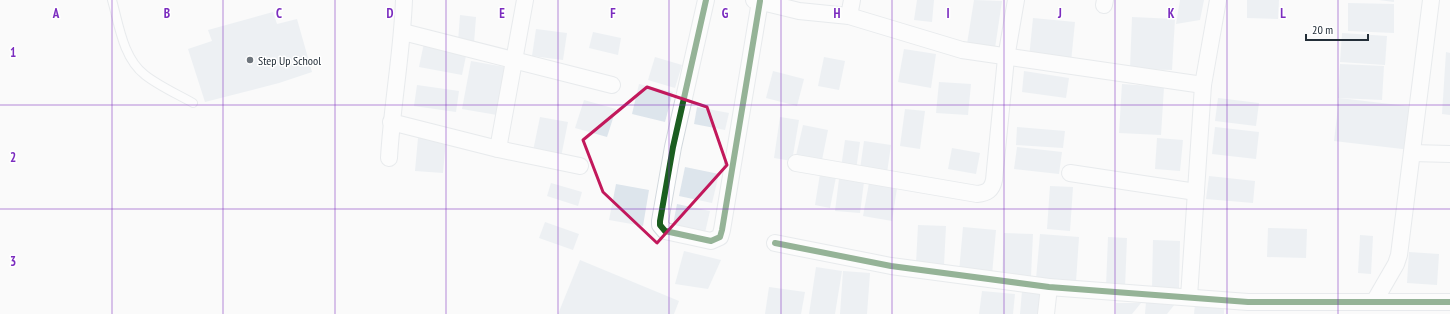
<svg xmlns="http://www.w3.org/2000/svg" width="1450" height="314" viewBox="0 0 1450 314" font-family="'PT Sans Narrow',sans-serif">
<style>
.building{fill:#dde5ec}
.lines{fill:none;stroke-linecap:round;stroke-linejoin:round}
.lane-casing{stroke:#d2d8dd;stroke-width:10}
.street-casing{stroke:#d2d8dd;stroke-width:18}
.lane{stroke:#fefefe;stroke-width:8}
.street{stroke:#fefefe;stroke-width:16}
.cycleway-casing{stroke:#fff;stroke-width:8}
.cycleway{stroke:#1b5e20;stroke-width:6}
.marked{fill:none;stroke:#c2185b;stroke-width:3;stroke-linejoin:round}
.grid{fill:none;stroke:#7b2cbf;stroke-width:1;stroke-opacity:0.55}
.poi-dot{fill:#6e757c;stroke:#fff;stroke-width:1.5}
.labels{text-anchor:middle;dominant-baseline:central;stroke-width:3;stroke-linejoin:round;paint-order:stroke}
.poi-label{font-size:12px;fill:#232e38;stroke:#fff;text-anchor:start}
.grid-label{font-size:13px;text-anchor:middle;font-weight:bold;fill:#7b2cbf;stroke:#fff;stroke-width:3;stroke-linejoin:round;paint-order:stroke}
</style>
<rect width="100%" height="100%" fill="#fafafa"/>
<!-- building -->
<g class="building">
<path d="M917,0h17l-2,22 -18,-2z"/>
<path d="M974,0l28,1 -7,47 -28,-4z"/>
<path d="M1180,0h24l-4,20 -24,4z"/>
<path d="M1247,0h32l-1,19 -31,-1z"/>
<path d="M1379,0h15v2z"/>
<path d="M1348,3l46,1v29l-46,-2z"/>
<path d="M273,12l4,12 20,-5 15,53 -33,11 -74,19 -17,-53 24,-8 -4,-11z"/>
<path d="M460,15l16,2 -2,26 -16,-1z"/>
<path d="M1132,17l43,2 -3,51 -42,-1z"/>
<path d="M1033,18l42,4 -4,40 -42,-4z"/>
<path d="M536,29l31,4 -4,27 -31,-4z"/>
<path d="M593,32l28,6 -3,17 -29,-7z"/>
<path d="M1342,33l45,3 -2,29 -45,-3z"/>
<path d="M424,43l43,8 -5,24 -43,-8z"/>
<path d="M904,49l32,5 -5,34 -33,-6z"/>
<path d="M1446,52l4,1v62l-8,-1z"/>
<path d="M655,57l27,8 -7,23 -27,-8z"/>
<path d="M824,57l21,4 -6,29 -21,-4z"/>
<path d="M471,61l34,6 -8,48 -35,-6z"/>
<path d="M1340,64l44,2 -2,34 -44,-2z"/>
<path d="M773,71l31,8 -7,27 -31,-8z"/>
<path d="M1024,71l45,7 -3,20 -44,-6z"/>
<path d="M939,82l32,2 -3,31 -32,-2z"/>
<path d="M639,84l34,8 -8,30 -33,-8z"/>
<path d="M1122,84l42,3 -3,48 -42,-2z"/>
<path d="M417,85l42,6 -3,21 -42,-6z"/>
<path d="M1218,98l41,5 -3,23 -41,-5z"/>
<path d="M1339,98l77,9 -5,43 -77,-9z"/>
<path d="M584,100l32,9 -9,28 -32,-9z"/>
<path d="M697,107l32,6 -4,17 -31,-6z"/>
<path d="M905,109l20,2 -5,38 -20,-3z"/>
<path d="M540,117l28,5 -7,35 -28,-6z"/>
<path d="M780,117l19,3 -7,41 -18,-3z"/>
<path d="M803,125l25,5 -7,35 -26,-5z"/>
<path d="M1017,127l48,4 -2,17 -47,-3z"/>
<path d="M1215,127l44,5 -3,27 -44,-5z"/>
<path d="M418,138l28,2 -3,33 -28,-2z"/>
<path d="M1157,138l26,2 -3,31 -25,-2z"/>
<path d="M845,140l15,2 -4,28 -15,-2z"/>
<path d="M864,141l27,4 -4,28 -27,-4z"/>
<path d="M1017,147l45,5 -3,22 -45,-5z"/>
<path d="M952,148l28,5 -4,21 -28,-5z"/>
<path d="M685,167l34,7 -7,29 -33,-7z"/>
<path d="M820,174l16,3 -6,31 -15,-3z"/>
<path d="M1209,176l46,5 -2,22 -47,-4z"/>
<path d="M839,179l25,3 -4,31 -25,-2z"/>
<path d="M551,183l31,9 -4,14 -31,-10z"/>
<path d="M869,183l28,5 -5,33 -29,-5z"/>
<path d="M616,184l33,6 -6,36 -34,-6z"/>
<path d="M1050,186l23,1 -3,44 -23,-2z"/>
<path d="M677,204l33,7 -6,26 -32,-7z"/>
<path d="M545,222l34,12 -6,16 -34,-12z"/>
<path d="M918,225l28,1 -2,39 -28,-1z"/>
<path d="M963,227l33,3 -4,45 -33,-3z"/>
<path d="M1268,228l39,1 -1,29 -39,-1z"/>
<path d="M1004,233l29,1 -2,42 -29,-1z"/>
<path d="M1040,234l39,3 -3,45 -40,-3z"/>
<path d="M1360,235l13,1 -2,38 -13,-1z"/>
<path d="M1108,237l19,1 -2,50 -19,-1z"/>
<path d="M1153,240l27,1 -1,47h-27z"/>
<path d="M684,251l37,9 -13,29 -33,-5z"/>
<path d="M1409,252l30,2 -2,31 -30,-2z"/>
<path d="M580,260l99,41 -5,13h-116z"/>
<path d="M816,267l26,4 -7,43h-26z"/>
<path d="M843,271l27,2 -3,41h-27z"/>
<path d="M769,287l36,5 -4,22h-36z"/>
<path d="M982,291l33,3 -2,20h-34z"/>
<path d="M1022,291l24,2 -2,21h-24z"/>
<path d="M1146,302l29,2 -8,10h-22z"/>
<path d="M1116,303h25l-9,11h-16z"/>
<path d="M1195,304l29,4v6h-30z"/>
</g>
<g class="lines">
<defs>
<path id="lane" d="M112,0c7,25 11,58 33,75 14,11 32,19 48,28"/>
<g id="street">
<path d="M706,0l-33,147 -13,74v4l5,6 46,10 9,-4 2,-7 38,-229"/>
<path d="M754,0l45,11 50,5 113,34 241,35"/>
<path d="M1104,5l1,-5"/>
<path d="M849,16l3,-16"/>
<path d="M403,32l209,53"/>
<path d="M391,122l107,27 82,17"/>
<path d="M498,149l27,-149"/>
<path d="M1412,153l38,1"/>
<path d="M389,158c3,-53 13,-105 15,-158"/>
<path d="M796,163l181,31c10,-1 15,-4 17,-14l12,-122 10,-58"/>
<path d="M1070,173l126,19"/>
<path d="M775,243l116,23 158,21 199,15h202"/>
<path d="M1189,297l14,-212 15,-85"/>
<path d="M1374,302l22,-38 3,-9 32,-255"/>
<path d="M1046,314l3,-27"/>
</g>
</defs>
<!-- lane casing -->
<use href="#lane" class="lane-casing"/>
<!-- street casing -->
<use href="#street" class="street-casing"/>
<!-- lane -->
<use href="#lane" class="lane"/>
<!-- street -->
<use href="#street" class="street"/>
<defs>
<g id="cycleway">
<path d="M706,0l-33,147 -13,74v4l5,6 46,10 9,-4 2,-7 38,-229"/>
<path d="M775,243l116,23 158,21 199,15h202"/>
</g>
</defs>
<!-- cycleway casing -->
<use href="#cycleway" class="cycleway-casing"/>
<!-- cycleway -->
<use href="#cycleway" class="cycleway"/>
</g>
<!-- marked area -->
<path d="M0 0H1450V314H0ZM647,87l60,20 20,58 -70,78 -54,-51 -20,-52z" fill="#fafafa" fill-opacity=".55" fill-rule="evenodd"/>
<path class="marked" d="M647,87l60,20 20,58 -70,78 -54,-51 -20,-52z"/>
<!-- grid -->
<path class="grid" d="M112,0v314M223,0v314M335,0v314M446,0v314M558,0v314M669,0v314M781,0v314M892,0v314M1004,0v314M1115,0v314M1227,0v314M1338,0v314M0,105h1450M0,209h1450"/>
<!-- markers -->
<circle class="poi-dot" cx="250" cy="60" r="4"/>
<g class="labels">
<!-- poi labels -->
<g class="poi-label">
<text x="258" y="60">Step Up School</text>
</g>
</g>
<g class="grid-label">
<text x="56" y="18">A</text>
<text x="167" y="18">B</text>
<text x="279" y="18">C</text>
<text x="390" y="18">D</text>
<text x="502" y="18">E</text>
<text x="613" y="18">F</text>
<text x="725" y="18">G</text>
<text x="837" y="18">H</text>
<text x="948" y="18">I</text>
<text x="1060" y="18">J</text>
<text x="1171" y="18">K</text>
<text x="1283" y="18">L</text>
<text x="13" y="57">1</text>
<text x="13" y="162">2</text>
<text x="13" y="266">3</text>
</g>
<!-- scale -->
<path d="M1306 34v6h62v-6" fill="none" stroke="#232e38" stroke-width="2"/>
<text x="1312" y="34" font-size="12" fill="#232e38" stroke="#ffffff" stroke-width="3" paint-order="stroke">20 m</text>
</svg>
